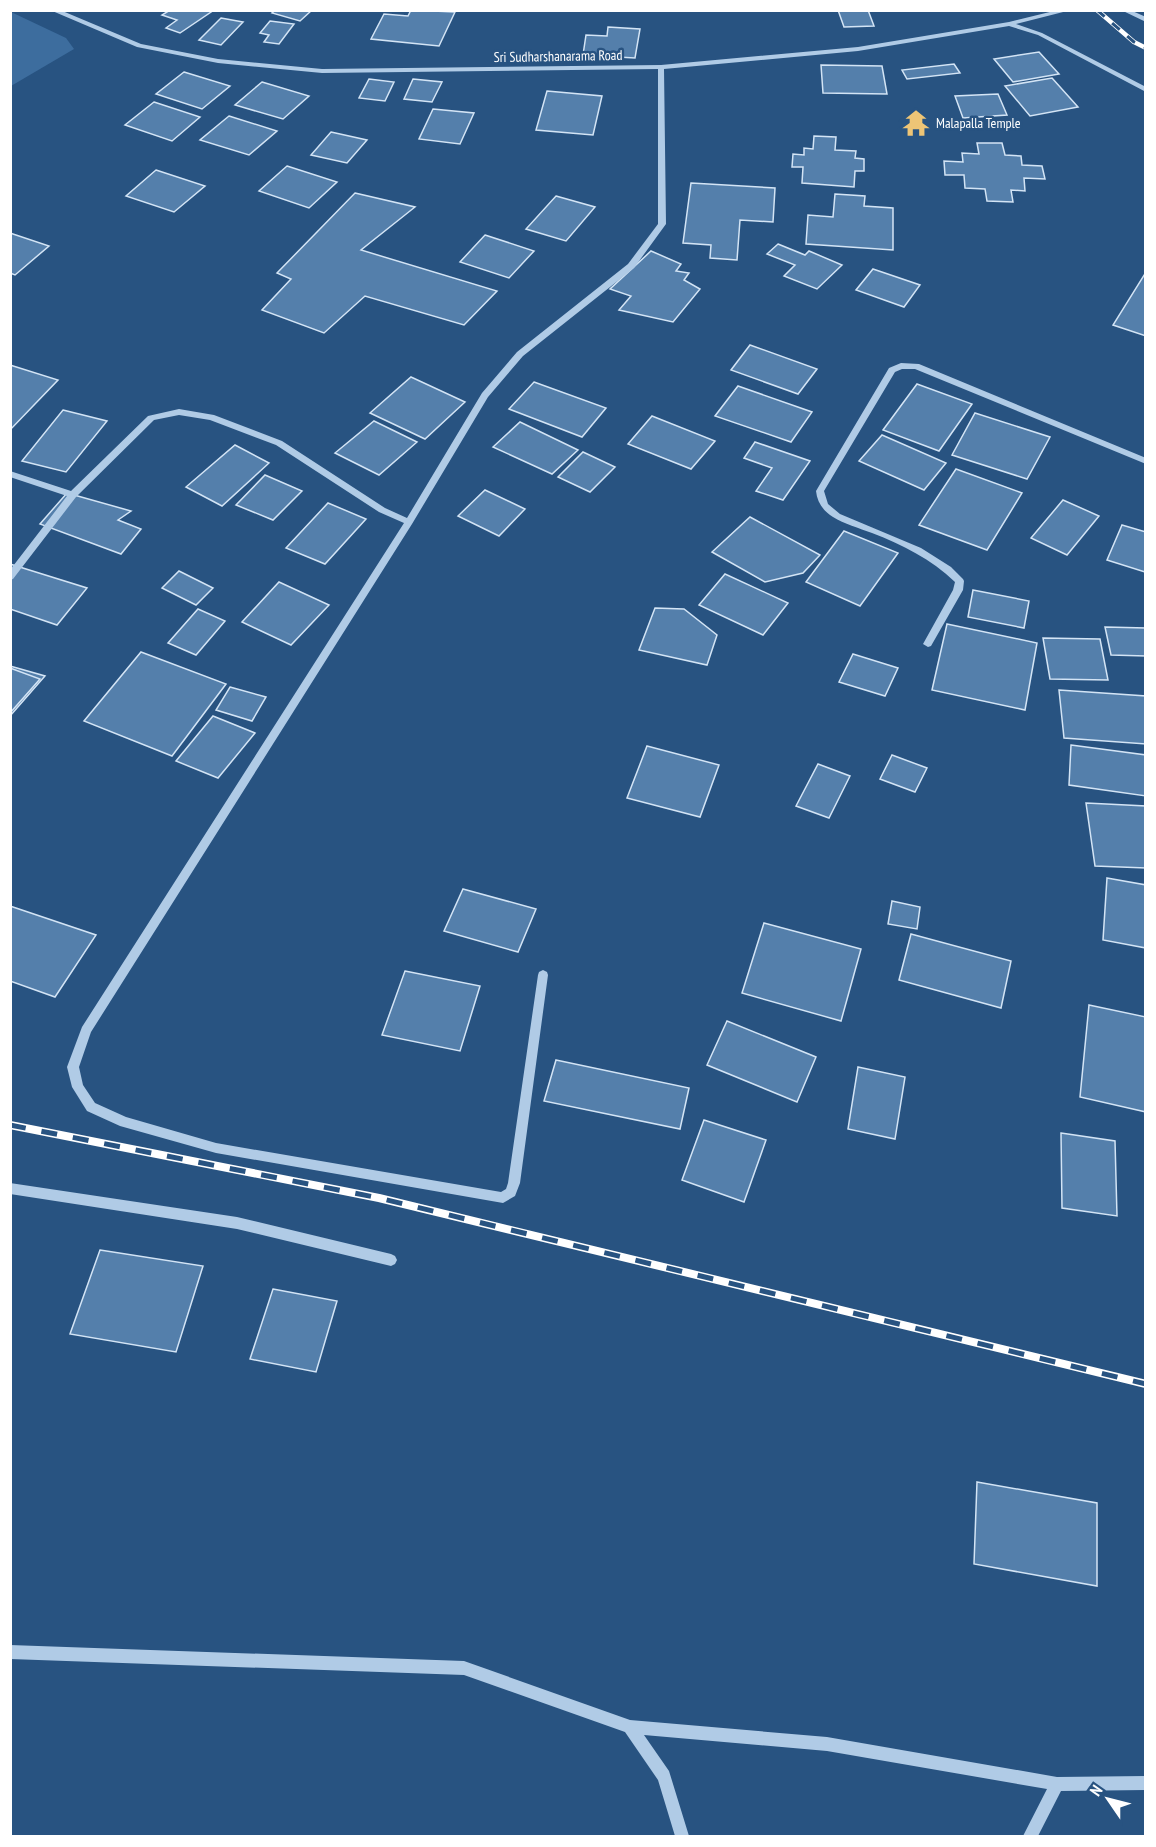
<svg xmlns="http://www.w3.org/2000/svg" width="1156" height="1847" viewBox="0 0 1156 1847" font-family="'PT Sans Narrow',sans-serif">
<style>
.green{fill:#3d6d9e}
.building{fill:#547fab;stroke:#d3e4f5;stroke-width:1.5}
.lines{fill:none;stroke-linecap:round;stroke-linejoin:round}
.minor{fill:#b0cbe6;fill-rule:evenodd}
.rail-far1-casing{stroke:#fff;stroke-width:4.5}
.rail-casing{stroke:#fff;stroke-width:8}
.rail-far1{stroke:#285381;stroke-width:3;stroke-dasharray:10;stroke-linecap:butt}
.rail{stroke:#285381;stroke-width:5;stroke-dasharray:16;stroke-linecap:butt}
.labels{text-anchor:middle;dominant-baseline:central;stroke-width:5;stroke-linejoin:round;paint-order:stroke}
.far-street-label{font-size:14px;fill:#fff;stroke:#285381}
.far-poi-label{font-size:14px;fill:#fff;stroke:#285381;text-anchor:start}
</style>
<rect width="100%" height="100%" fill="#285381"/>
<!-- green -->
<path class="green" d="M11,12l55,26 8,11 -63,37z"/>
<!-- building -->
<g class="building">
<path d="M170,10h44l-34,23 -14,-5 11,-8 -15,-5z"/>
<path d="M275,10h37l-12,11 -28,-8z"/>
<path d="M411,10l44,2 -16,34 -68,-7 13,-25 24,2z"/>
<path d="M838,10h30l6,16 -30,1z"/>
<path d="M221,18l22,4 -22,23 -22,-5z"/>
<path d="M270,21l24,3 -15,20 -15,-2 5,-7 -9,-2z"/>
<path d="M608,27l32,2 -5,29 -52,-3 3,-20 21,1z"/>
<path d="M1039,52l20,22 -46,8 -19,-23z"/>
<path d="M954,64l6,9 -53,6 -5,-9z"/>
<path d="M821,65l61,1 5,28 -64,-1z"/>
<path d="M184,72l46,14 -28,23 -46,-15z"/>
<path d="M1052,78l26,29 -48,9 -25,-30z"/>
<path d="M369,79l25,3 -9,19 -26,-3z"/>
<path d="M413,79l29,3 -10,20 -28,-3z"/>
<path d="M262,82l47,14 -26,23 -48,-14z"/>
<path d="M547,91l55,5 -9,39 -57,-5z"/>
<path d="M998,94l9,21 -44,3 -8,-22z"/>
<path d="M154,102l46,15 -28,24 -47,-16z"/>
<path d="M433,109l41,4 -14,31 -41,-5z"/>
<path d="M229,116l48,15 -28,24 -49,-15z"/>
<path d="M331,132l36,8 -20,23 -36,-8z"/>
<path d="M814,136l22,1 -1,13 21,1 -1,7 9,1v12h-9l-1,16 -52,-4 1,-16h-11l1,-13 11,1v-7l9,1z"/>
<path d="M977,143h25l3,12 16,1 1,9 20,1 3,13 -21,-1 1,13 -14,-1 2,12 -26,-1 -2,-12 -20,-1 -1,-13h-19l-1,-14 19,1 -1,-9 17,1z"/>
<path d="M287,166l50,16 -28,26 -50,-17z"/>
<path d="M156,170l49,16 -31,26 -48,-16z"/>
<path d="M691,183l84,5 -2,34 -33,-2 -3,40 -27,-2 1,-13 -28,-2z"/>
<path d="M355,193l60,14 -54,43 136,41 -33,34 -99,-29 -41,37 -62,-23 29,-31 -14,-6z"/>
<path d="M835,194l30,2 -1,10 29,2v42l-87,-6 2,-29 25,2z"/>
<path d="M556,196l39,11 -29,34 -40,-12z"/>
<path d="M10,233l39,13 -34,29 -5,-2z"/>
<path d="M485,235l49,16 -25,27 -49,-16z"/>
<path d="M778,244l27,11 4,-4 33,14 -25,24 -33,-13 11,-11 -28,-11z"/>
<path d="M651,251l30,13 -5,7 13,2 -5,7 16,9 -27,33 -54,-12 12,-14 -21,-7z"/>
<path d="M873,269l47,16 -16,22 -48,-17z"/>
<path d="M1146,272v64l-33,-11z"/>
<path d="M750,345l67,24 -19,25 -67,-24z"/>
<path d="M10,365l48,15 -48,50z"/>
<path d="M411,377l54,25 -40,37 -55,-26z"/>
<path d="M534,382l72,26 -24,29 -73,-28z"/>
<path d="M917,384l55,20 -33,47 -56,-21z"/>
<path d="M738,386l74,26 -21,30 -76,-26z"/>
<path d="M63,410l44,11 -41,51 -44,-11z"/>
<path d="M975,413l75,24 -23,42 -75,-24z"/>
<path d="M652,416l63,25 -24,28 -63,-25z"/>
<path d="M374,421l43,21 -38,33 -44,-22z"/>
<path d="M520,422l58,28 -26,24 -59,-27z"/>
<path d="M882,435l64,28 -22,27 -65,-29z"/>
<path d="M755,442l55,19 -27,39 -27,-9 16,-23 -28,-10z"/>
<path d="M235,445l34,18 -47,43 -36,-19z"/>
<path d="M583,452l32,15 -25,25 -32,-15z"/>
<path d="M956,469l66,24 -35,57 -68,-25z"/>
<path d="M265,475l37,16 -29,29 -37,-15z"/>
<path d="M485,490l40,19 -26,27 -41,-20z"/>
<path d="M67,493l64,18 -13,9 23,9 -20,25 -81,-30z"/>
<path d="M1063,500l36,16 -32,39 -36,-17z"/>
<path d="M328,503l38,16 -41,45 -39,-16z"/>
<path d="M750,517l70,38 -17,18 -38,9 -53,-30z"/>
<path d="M1122,525l24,7 -1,40 -38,-12z"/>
<path d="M844,531l54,22 -38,53 -54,-24z"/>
<path d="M10,564l77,24 -30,37 -47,-16z"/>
<path d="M179,571l34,17 -17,17 -34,-17z"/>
<path d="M725,574l63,29 -25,32 -64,-30z"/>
<path d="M279,582l50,23 -38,40 -49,-23z"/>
<path d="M973,590l56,11 -5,27 -56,-11z"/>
<path d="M655,608l29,1 33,26 -10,30 -68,-15z"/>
<path d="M198,609l27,12 -29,34 -28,-12z"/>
<path d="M947,624l90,19 -12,67 -93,-20z"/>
<path d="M1105,627l41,1v28l-35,-1z"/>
<path d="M1043,638l57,1 8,41 -58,-1z"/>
<path d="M141,652l85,32 -54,72 -88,-35z"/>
<path d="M853,654l45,14 -13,28 -46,-14z"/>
<path d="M10,666l35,10 -35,40z"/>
<path d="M10,668l30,11 -30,34z"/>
<path d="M230,687l36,10 -14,24 -36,-11z"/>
<path d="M1059,690l87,6v48l-82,-6z"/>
<path d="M213,716l42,17 -37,45 -42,-17z"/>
<path d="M1071,745l75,10v41l-77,-11z"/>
<path d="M647,746l72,19 -19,52 -73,-19z"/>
<path d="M892,755l35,13 -12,24 -35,-13z"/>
<path d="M818,764l32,12 -21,42 -33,-12z"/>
<path d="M1086,803l60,3v62l-51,-2z"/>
<path d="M1107,878l39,7v63l-43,-8z"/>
<path d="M463,889l73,20 -18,43 -74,-21z"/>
<path d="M892,901l28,6 -3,22 -29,-5z"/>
<path d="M10,906l86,29 -41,62 -45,-16z"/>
<path d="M764,923l97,26 -20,72 -99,-28z"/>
<path d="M911,934l100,27 -10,47 -102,-28z"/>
<path d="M405,971l75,15 -20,65 -78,-16z"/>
<path d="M1089,1005l57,12v95l-66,-15z"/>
<path d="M727,1021l89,36 -19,45 -90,-37z"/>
<path d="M556,1060l133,28 -9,41 -136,-28z"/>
<path d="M858,1067l47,10 -10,62 -47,-10z"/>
<path d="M704,1120l62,20 -22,62 -62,-22z"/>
<path d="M1061,1133l54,8 2,75 -55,-8z"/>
<path d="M100,1250l103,16 -27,86 -106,-18z"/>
<path d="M273,1289l64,12 -21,71 -66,-13z"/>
<path d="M977,1482l120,21v83l-123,-22z"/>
</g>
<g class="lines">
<!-- minor -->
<g class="minor">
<path d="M50,10h10l81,34 77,15 104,10 339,-4 197,-18 151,-25 49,-12h13l-55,14 26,9 104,54v5l-108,-57 -29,-9 -151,25 -194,18 2,155 -32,44 -111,88 -35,41 -76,127 -321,508 -12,35 4,18 12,18 31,14 90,26 285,49 5,-3 2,-6 30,-208 1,-3 4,-2 4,2 1,3 -28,208 -5,13 -12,7 -287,-50 -96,-27 -33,-15 -15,-24 -5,-20 15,-40 322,-504 -25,-11 -103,-67 -66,-25 -31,-5 -25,5 -78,77 -63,82 -3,1v-10l57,-74 -57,-19v-6l61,20 77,-75 31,-7 35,6 68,26 103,67 22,10 75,-125 35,-41 111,-88 30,-40v-155l-336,4 -104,-10 -81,-16z"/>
<path d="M1121,10h9l16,7v5z"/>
<path d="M901,363l18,1 227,94v6l-231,-95h-13l-7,3 -71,119 4,13 12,10 81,34 30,19 12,12 1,2 -1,9 -32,56 -3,1 -5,-3 30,-54 2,-8c-24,-23 -52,-37 -83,-49 -13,-5 -28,-9 -39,-16 -10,-6 -16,-15 -17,-26l73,-123z"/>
<path d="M10,1183l227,34 154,37 4,2 2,4 -2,4 -4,2 -154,-37 -227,-35z"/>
<path d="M10,1645l454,16 166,59 197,17 230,40 89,-1v14l-85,1 -23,45h-15l24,-47 -220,-38 -183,-16 25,36 20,65h-14l-17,-56 -33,-48 -161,-57 -454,-16z"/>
</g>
<defs>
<path id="rail-far1" d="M1097,10l37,32 12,6"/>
<path id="rail" d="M10,1125l369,73 767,186"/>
</defs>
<!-- rail-far1 casing -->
<use href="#rail-far1" class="rail-far1-casing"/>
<!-- rail casing -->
<use href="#rail" class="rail-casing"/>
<!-- rail-far1 -->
<use href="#rail-far1" class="rail-far1"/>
<!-- rail -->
<use href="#rail" class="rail"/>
</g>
<!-- icons -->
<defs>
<symbol id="temple-bare" viewBox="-9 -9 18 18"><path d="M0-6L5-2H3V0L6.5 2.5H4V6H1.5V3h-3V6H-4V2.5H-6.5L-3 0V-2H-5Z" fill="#eec576" stroke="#285381" stroke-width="2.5" paint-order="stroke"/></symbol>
</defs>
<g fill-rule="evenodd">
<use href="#temple-bare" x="897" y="104" width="38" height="38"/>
</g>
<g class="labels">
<!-- far-street labels -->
<g class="far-street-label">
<text transform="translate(558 56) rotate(-1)">Sri Sudharshanarama Road</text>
</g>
<!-- far-poi labels -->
<g class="far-poi-label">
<text x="936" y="123">Malapalla Temple</text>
</g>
</g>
<!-- border -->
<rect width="1156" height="1847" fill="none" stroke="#ffffff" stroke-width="24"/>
<!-- north arrow -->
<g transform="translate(1108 1799) rotate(305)" stroke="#285381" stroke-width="4.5" paint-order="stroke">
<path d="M0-4.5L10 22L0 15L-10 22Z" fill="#ffffff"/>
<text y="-9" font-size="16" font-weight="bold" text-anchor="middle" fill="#ffffff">N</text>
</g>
</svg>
